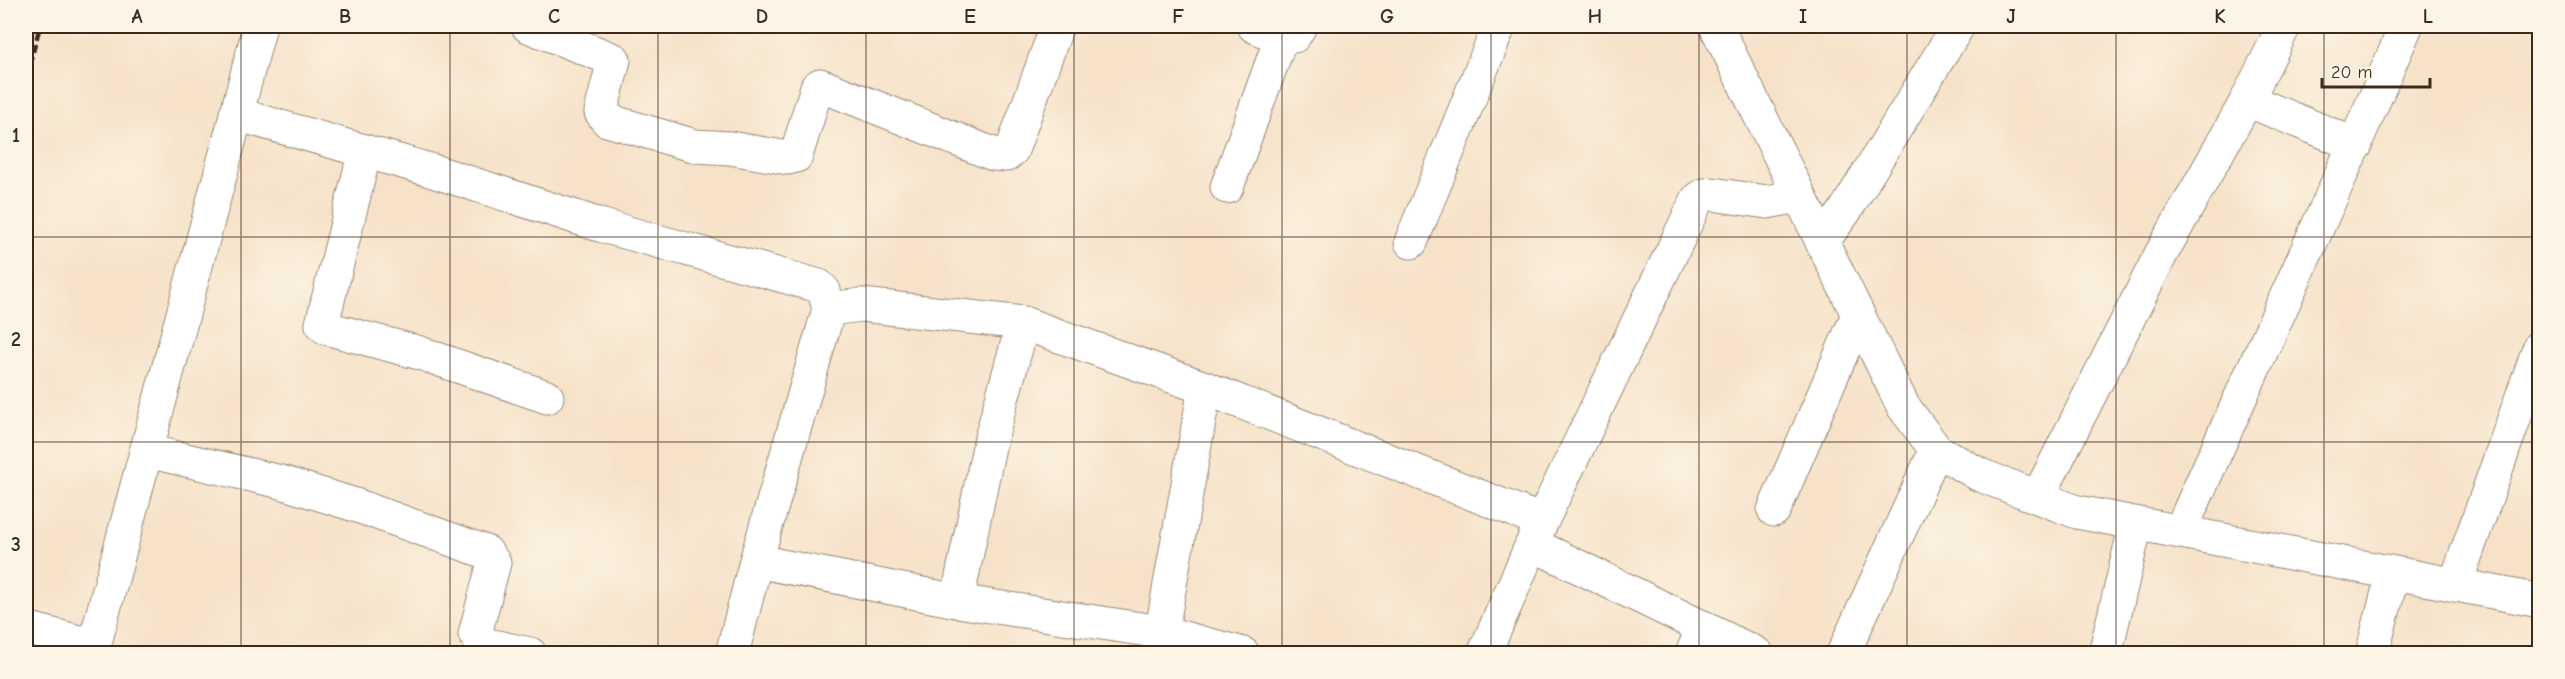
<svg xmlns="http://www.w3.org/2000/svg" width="2565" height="679" viewBox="0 0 2565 679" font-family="'Comic Neue',sans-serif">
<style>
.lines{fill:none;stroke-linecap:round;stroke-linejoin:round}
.minor-casing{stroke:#988674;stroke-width:35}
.minor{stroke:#fff;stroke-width:33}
.rail{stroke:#3b2a1e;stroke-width:4.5;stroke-dasharray:9 4.5;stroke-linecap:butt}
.grid{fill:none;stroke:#3b2a1e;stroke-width:1.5;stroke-opacity:0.55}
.neatline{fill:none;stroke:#3b2a1e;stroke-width:2}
.grid-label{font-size:20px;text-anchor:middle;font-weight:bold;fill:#3b2a1e}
</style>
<rect width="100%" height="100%" fill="#fcf5e5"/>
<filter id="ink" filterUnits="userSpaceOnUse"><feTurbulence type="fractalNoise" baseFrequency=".0167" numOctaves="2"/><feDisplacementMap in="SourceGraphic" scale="12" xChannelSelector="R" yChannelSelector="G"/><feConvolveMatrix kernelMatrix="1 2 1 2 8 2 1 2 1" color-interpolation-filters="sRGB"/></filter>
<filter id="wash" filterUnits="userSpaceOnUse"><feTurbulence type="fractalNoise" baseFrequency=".008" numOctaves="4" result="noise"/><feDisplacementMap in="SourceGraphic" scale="24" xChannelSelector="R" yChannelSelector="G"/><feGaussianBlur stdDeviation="1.35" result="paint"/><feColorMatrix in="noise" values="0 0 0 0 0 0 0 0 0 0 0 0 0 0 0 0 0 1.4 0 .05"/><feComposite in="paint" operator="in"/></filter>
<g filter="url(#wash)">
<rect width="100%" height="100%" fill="#f6e2c9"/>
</g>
<g filter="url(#ink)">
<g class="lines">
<defs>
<g id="minor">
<path d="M528,26l86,34 -13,52 6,8 88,26 35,2 58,10 8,-2 21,-69 3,-2 173,69 13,1 6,-5 45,-124"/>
<path d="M1254,26l27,12 13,-2 5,-8"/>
<path d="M1716,26l187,380 33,44 44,25 97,37 463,89"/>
<path d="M2247,100l109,45"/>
<path d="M236,114l194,56 173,56 216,60 5,5 5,18 -73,252 -24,93"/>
<path d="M365,151l-43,173 4,4 94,25 127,44"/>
<path d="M1227,187l54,-149"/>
<path d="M1411,242l88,-216"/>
<path d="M1822,242l23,-31 113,-185"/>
<path d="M829,309l33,-4 161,18"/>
<path d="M147,451l134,31 74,23 131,47 8,11 -19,71 8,10 47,10"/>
<path d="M2038,497l123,-243 86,-154 37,-74"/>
<path d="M1774,510l84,-195"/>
<path d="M2180,532c75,-169 154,-336 226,-506"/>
<path d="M1532,544l225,110"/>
<path d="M756,561l201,40 204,31 82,22"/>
<path d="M2455,585l85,-239"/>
<path d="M957,601l33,-159 33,-119 182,65 337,133"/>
<path d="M26,628l68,18"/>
<path d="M1158,652l47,-264"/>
<path d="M92,654l168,-628"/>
<path d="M1484,654l58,-133 155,-321 7,-5 8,-1 55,8 32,-6"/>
<path d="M1692,654l11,-27"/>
<path d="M1843,654l93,-204"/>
<path d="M2105,654l31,-130"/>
<path d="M2372,654l21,-81"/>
</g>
</defs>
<!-- minor casing -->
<use href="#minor" class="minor-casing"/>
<!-- minor -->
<use href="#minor" class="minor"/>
<!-- rail -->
<path class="rail" d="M26,78l14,-52"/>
</g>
</g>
<!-- grid -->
<path class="grid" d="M241,26v628M450,26v628M658,26v628M866,26v628M1074,26v628M1282,26v628M1491,26v628M1699,26v628M1907,26v628M2116,26v628M2324,26v628M26,237h2514M26,442h2514"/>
<!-- margin -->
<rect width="2565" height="679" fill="none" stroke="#fcf5e5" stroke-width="66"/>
<!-- scale -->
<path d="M2322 78v9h108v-9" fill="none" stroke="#3b2a1e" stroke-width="3"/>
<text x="2331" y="78" font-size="18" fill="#3b2a1e" stroke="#fcf5e5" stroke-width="4.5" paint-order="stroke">20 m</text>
<rect x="33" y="33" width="2499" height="613" class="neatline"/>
<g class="grid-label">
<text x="137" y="23">A</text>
<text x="345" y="23">B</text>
<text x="554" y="23">C</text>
<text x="762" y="23">D</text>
<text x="970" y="23">E</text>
<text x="1178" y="23">F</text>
<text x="1387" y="23">G</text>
<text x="1595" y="23">H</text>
<text x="1803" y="23">I</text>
<text x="2011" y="23">J</text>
<text x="2220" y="23">K</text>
<text x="2428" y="23">L</text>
<text x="16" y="142">1</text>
<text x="16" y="346">2</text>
<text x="16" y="551">3</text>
</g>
</svg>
